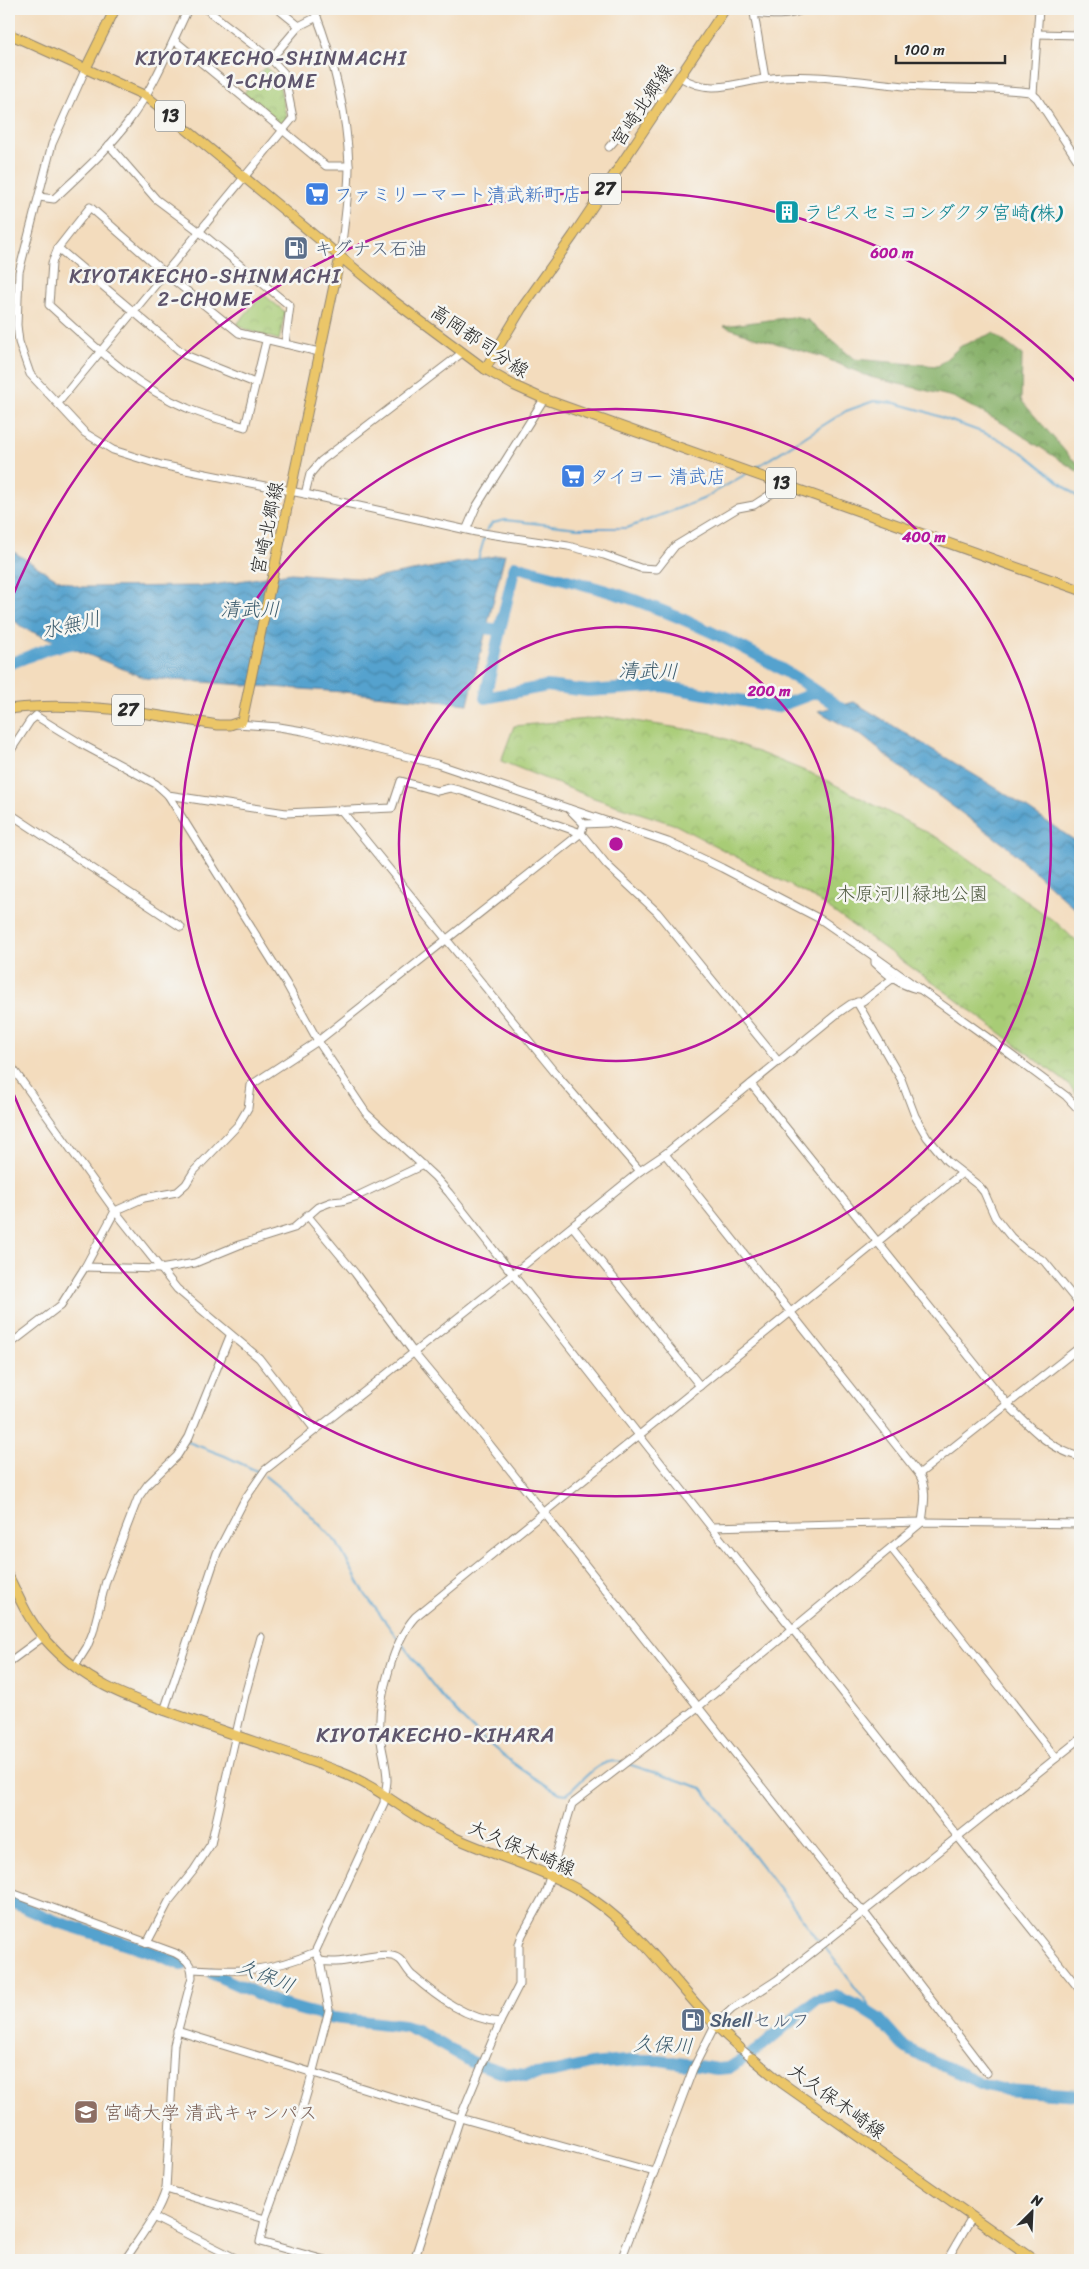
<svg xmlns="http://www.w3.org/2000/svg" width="1089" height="2269" viewBox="0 0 1089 2269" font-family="Sriracha,'Klee One',sans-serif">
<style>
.forest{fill:url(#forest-crowns);stroke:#586e49}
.park{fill:url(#park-crowns);stroke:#6a7c50}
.water{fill:url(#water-waves);stroke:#40667c}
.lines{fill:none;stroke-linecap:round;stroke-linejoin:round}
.stream{stroke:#54a2ce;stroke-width:2}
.river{stroke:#54a2ce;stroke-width:12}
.minor-casing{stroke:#8f8474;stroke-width:9}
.major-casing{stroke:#8f8474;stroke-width:11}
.minor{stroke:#fff;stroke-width:7}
.major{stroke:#ebc669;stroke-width:9}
.ring{fill:none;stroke:#b5179e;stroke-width:2.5}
.labels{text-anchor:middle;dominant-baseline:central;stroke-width:5;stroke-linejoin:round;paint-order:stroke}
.shield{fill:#f6f6f2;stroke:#686867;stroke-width:1}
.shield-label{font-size:18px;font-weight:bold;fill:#2b2b2b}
.street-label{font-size:19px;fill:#2b2b2b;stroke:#f6f6f2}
.shop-label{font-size:19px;fill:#366cbe;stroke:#f6f6f2;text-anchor:start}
.culture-label{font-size:19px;fill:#0d838f;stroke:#f6f6f2;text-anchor:start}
.service-label{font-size:19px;fill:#4e5e75;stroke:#f6f6f2;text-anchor:start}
.park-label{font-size:19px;fill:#505b42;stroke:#f6f6f2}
.education-label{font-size:19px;fill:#785e54;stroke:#f6f6f2;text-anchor:start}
.neighbourhood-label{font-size:20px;letter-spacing:1px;fill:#5e556c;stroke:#f6f6f2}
.water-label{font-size:20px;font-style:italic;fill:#3b5b6c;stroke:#f6f6f2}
.quarter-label{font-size:21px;letter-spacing:1px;fill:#5e556c;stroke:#f6f6f2}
.centre{fill:#b5179e;stroke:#f6f6f2;stroke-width:2.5}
.ring-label{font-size:15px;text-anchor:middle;font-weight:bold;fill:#b5179e;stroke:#f6f6f2;stroke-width:5;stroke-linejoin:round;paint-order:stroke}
</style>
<defs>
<pattern id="forest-crowns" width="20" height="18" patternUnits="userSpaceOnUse" patternTransform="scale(1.25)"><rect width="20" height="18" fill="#86b067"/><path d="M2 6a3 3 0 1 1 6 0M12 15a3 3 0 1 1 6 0" fill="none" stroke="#6e8f55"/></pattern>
<pattern id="park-crowns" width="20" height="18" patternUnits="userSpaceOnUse" patternTransform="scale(1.25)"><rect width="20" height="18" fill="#a8cc76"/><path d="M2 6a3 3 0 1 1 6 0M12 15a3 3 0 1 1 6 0" fill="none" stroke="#91af66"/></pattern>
<pattern id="water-waves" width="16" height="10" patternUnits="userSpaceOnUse" patternTransform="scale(1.25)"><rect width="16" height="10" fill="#54a2ce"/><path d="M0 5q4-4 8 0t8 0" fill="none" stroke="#4684a7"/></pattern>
</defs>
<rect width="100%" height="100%" fill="#f6f6f2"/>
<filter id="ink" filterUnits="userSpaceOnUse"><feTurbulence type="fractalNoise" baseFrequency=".02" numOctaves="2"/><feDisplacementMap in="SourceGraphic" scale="10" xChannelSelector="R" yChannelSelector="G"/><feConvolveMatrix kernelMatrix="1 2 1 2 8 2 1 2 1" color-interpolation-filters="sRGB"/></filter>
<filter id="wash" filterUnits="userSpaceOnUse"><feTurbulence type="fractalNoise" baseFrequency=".0096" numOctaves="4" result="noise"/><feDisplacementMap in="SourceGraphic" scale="20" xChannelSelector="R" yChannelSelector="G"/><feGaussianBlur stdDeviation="1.12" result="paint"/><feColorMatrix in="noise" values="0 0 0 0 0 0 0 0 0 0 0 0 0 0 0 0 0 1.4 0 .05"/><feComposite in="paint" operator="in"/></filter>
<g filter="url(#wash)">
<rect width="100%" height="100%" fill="#f3dcbd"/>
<!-- forest -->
<path class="forest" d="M792,317l16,3 46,39 84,7 23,-20 32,-13 29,22 -1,45 49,57 10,8v8l-76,-49 -51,-27 -83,-20 -50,-21 -69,-20 -27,-10z"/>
<!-- park -->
<g class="park">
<path d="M265,67l13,11 9,42 -5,8 -39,-34z"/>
<path d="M263,294l22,18 -6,28 -32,-10 -10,-6z"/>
<path d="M608,717l103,16 109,44 122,63 116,84 22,21v153l-13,-15 -121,-91 -132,-94 -138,-73 -85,-28 -90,-36 13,-35z"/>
</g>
<!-- water -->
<g class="water">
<path d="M9,549l48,30 24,8 126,-1 84,-13 78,6 136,-25 -37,150 -125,-12 -198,-14 -122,-50 -14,-12z"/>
<path d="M854,702l147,89 79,53v69l-75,-68 -91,-67 -52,-42 -44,-25z"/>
</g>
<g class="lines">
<!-- stream -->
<g class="stream">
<path d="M752,470l94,-59 28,-10 21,2 29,8 71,26 30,17 55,45"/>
<path d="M486,531l7,-8 12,-3 73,8h49l76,-29 43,-25"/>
<path d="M478,560l7,-24"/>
<path d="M183,1440l42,16 36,17"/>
<path d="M265,1476l37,30 35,37 28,51 33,45"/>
<path d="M401,1643c15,18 28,39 44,57 33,38 71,69 115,93l7,1c16,-13 31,-37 55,-32"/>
<path d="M628,1764l74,24 119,155"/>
<path d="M824,1946l55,73"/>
</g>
<!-- river -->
<g class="river">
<path d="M469,626l31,4 15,-64c42,12 85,21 125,36 74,28 147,65 210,113"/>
<path d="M500,630l-15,68 62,-12 41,5 74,-5 115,21 40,-15"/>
<path d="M9,664l41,-16 29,-6"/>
<path d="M9,1901l49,21 94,30 30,13"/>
<path d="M213,1974l67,30 25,7 28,7 71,8 12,4 56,32 34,11 20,2 29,-3 35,-8 48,-4h22l57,9 12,-1 28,-18 59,-50 19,-4 23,10 21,13 26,29 80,37 21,5 74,5"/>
</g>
</g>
</g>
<g filter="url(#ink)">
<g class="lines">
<defs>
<g id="minor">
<path d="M278,9l21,17"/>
<path d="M314,9c19,49 33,103 35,156 0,30 -5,62 -9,92"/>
<path d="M750,9l4,4 11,65"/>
<path d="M754,13c17,2 34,4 50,-4"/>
<path d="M1037,34l43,1"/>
<path d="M174,40l152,126h23"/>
<path d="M271,59l28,-33 18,-9"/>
<path d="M86,68l-34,76 -33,128 -2,53 2,17 11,32 55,59 28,17 48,15 144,29 171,38 92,14 36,9 36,13 17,1 18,-23 63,-38 16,-3 31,-20"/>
<path d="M680,77c32,20 58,4 92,1 43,-5 89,4 132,8 42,3 84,1 126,6l7,6 43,66"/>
<path d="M1033,94l6,-85"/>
<path d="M109,145l47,54 44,33 90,74 -5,38"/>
<path d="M609,147l43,-50 15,-2"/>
<path d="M39,197l15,2c26,-25 54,-49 75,-78 25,-34 41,-74 59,-112"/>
<path d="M58,248l127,107 70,28"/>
<path d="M266,341l-21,86c-19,-6 -40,-11 -58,-19 -53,-22 -96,-65 -138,-103l3,-42 6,-15 32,-41 76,67 73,59 80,19"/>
<path d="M58,403l235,-285 -9,-45 -13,-14 -65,-50"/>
<path d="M305,494l5,-20 11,-13 141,-108"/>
<path d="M467,528l9,-21 68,-108"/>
<path d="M36,716l49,30 71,38 12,11 118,188 32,58 48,72 69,64 14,16 262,334 369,463"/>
<path d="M237,724l42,3 24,4 134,33 231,78 54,26 98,51 55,38 116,83 75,56 14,15"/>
<path d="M9,753l21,-32 6,-5"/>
<path d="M168,795l118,18 106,-5 9,-27 36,10 13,-3 12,3 119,42 26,32 50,47 121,149"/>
<path d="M569,809l15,15 23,-1"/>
<path d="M341,810l215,264 84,97"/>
<path d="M9,813l172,114"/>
<path d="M875,957v6c14,13 24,22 43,26"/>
<path d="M857,1002l44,77 14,37 12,21 20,24 32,25 5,6 11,25 16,20 13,12 20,12 36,44"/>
<path d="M9,1063l106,148 62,78 82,69 56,72"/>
<path d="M751,1084l257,321c22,22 41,44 72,52"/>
<path d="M307,1215l48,58 59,80 73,88 355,447 22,24 123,161"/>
<path d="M573,1227l127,159"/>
<path d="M85,1267l75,2 35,-6 44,-18 55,-17 24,-21 13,-5 11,-1 13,-4 68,-32"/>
<path d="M9,1345l52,-40 24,-38 30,-56 29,-13 33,-6 9,-8 8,-13 44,-46 10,-17 3,-23 67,-44 263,-208 3,-9"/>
<path d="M919,1474l161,-127"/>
<path d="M711,1527l211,-5 158,2"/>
<path d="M892,1549l164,209"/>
<path d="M9,1662l34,-25"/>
<path d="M75,1666l12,-19 6,-15 13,-51 32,-83 10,-14 29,-28 12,-19 41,-101"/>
<path d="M164,1711l53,-158 28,-54 20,-29 248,-196 127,-103 25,-17 173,-141 13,-9 12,-3 29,-22"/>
<path d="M9,1892l166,61c11,6 17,10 17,24l-18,68 -8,144c-8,26 -26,48 -41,71"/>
<path d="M147,1943l22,-42 25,-31 17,-26 34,-149 16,-58"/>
<path d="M315,1952l5,9 9,49 -20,76 -17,58 -27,75 -5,23 65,18"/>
<path d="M320,1961c26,5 51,-9 72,-5 12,2 13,14 21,20 25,22 54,43 87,46"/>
<path d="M192,1969c48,3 78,3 123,-17l69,-149c0,-8 3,-16 3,-23 0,-17 -7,-33 -7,-50 -2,-32 14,-90 35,-113l546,-443"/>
<path d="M177,2031l283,87 194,54"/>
<path d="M740,2048l12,10"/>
<path d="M166,2189l99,30"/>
<path d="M153,2217l86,43"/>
<path d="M414,2260l46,-142 40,-96 19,-37v-41l3,-9 23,-42 27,-89 126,-97 224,-185c2,-15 6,-34 -3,-48l-254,-320"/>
<path d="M621,2260l72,-191 22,-44 17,-16 45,-29 50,-39 253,-202"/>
<path d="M947,2260l25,-43"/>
</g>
<g id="major">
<path d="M9,34l137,62 249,206 90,67 30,17 29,13 536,191"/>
<path d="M86,68l29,-59"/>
<path d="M485,369l37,-61 51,-72 152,-227"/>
<path d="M9,709c70,-9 139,5 209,16h12l12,-4 98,-464"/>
<path d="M9,1577c10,21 20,44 36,62 41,47 90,61 147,81 49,18 99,33 148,52 40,15 71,45 109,63 42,20 87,31 128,54 71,42 103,108 163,159"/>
<path d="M752,2058l30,25 252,177"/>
</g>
</defs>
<!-- minor casing -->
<use href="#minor" class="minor-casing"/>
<!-- major casing -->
<use href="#major" class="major-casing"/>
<!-- minor -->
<use href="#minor" class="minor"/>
<!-- major -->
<use href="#major" class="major"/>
</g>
</g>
<!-- distance rings -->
<g class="ring">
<circle cx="616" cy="844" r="217"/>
<circle cx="616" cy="844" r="435"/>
<path d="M1077 1305A652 652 0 0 1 9 1083M9 605A652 652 0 0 1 1077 383"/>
</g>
<!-- icons -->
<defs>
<symbol id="supermarket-square" viewBox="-11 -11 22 22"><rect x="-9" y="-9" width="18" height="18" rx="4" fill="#3f7fe0" stroke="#f6f6f2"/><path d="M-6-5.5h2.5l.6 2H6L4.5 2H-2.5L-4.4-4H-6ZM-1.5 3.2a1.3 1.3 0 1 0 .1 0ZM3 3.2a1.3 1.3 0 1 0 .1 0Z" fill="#fff"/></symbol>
<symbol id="building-square" viewBox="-11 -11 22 22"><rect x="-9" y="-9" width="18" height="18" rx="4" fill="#0f9aa8" stroke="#f6f6f2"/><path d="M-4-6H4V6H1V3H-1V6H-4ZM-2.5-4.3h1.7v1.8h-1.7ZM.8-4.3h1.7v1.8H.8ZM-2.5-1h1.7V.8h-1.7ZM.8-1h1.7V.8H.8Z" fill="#fff"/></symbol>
<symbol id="fuel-square" viewBox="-11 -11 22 22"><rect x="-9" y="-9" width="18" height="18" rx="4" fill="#5c6f8a" stroke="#f6f6f2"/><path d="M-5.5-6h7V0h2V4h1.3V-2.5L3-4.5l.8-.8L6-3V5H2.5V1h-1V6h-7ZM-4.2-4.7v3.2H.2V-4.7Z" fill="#fff"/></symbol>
<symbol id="university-square" viewBox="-11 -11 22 22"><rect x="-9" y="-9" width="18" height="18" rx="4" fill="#8d6e63" stroke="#f6f6f2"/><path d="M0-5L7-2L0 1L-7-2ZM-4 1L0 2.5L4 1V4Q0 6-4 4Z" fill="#fff"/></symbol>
</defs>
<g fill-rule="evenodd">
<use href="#supermarket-square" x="303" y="180" width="28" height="28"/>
<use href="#building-square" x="773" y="198" width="28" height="28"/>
<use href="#fuel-square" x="282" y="234" width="28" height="28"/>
<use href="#supermarket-square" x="559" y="462" width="28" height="28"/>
<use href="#fuel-square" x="679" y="2006" width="28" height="28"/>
<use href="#university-square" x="72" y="2098" width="28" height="28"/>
</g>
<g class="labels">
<!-- shield labels -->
<g class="shield">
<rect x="155" y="100.5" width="30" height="31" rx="4"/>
<rect x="589" y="173.5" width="32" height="31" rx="4"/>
<rect x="766" y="467.5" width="30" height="31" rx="4"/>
<rect x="112" y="694.5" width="32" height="31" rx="4"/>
</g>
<g class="shield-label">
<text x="170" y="116">13</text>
<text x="605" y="189">27</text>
<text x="781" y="483">13</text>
<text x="128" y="710">27</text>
</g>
<!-- street labels -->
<g class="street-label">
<text transform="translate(642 105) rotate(-56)">宮崎北郷線</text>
<text transform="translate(480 341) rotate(34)">高岡都司分線</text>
<text transform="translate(267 528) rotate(-78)">宮崎北郷線</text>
<text transform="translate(522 1848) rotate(23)">大久保木崎線</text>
<text transform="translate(837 2101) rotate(36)">大久保木崎線</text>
</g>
<!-- shop labels -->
<g class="shop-label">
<text x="334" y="194">ファミリーマート清武新町店</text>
<text x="590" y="476">タイヨー 清武店</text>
</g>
<!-- culture labels -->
<g class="culture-label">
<text x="804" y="212">ラピスセミコンダクタ宮崎(株)</text>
</g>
<!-- service labels -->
<g class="service-label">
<text x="314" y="248">キグナス石油</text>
<text x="710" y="2020">Shellセルフ</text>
</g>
<!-- park labels -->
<g class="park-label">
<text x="912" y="893">木原河川緑地公園</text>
</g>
<!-- education labels -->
<g class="education-label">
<text x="104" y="2112">宮崎大学 清武キャンパス</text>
</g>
<!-- neighbourhood labels -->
<g class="neighbourhood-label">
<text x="271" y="58">KIYOTAKECHO-SHINMACHI<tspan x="271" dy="23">1-CHOME</tspan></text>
<text x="205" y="276">KIYOTAKECHO-SHINMACHI<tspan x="205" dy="23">2-CHOME</tspan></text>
</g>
<!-- water labels -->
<g class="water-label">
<text x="250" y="609">清武川</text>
<text transform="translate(71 625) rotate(-13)">水無川</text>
<text transform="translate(648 671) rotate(1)">清武川</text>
<text transform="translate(266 1976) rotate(22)">久保川</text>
<text transform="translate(663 2045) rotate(3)">久保川</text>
</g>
<!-- quarter labels -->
<g class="quarter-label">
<text x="436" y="1735">KIYOTAKECHO-KIHARA</text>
</g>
</g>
<circle cx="616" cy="844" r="8" class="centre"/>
<g class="ring-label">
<text x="892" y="258">600 m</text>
<text x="924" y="542">400 m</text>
<text x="769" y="696">200 m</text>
</g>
<!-- margin -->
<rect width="1089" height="2269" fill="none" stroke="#f6f6f2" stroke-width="30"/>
<!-- north arrow -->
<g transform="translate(1032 2212) rotate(24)" stroke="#f6f6f2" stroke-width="4" paint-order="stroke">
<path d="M0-4L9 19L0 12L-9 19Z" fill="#2b2b2b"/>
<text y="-8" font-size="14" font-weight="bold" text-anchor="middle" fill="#2b2b2b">N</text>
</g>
<!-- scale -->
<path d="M896 55v8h109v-8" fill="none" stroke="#2b2b2b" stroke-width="2.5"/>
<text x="904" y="55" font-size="15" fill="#2b2b2b" stroke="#f6f6f2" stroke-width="4" paint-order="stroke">100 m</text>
</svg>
